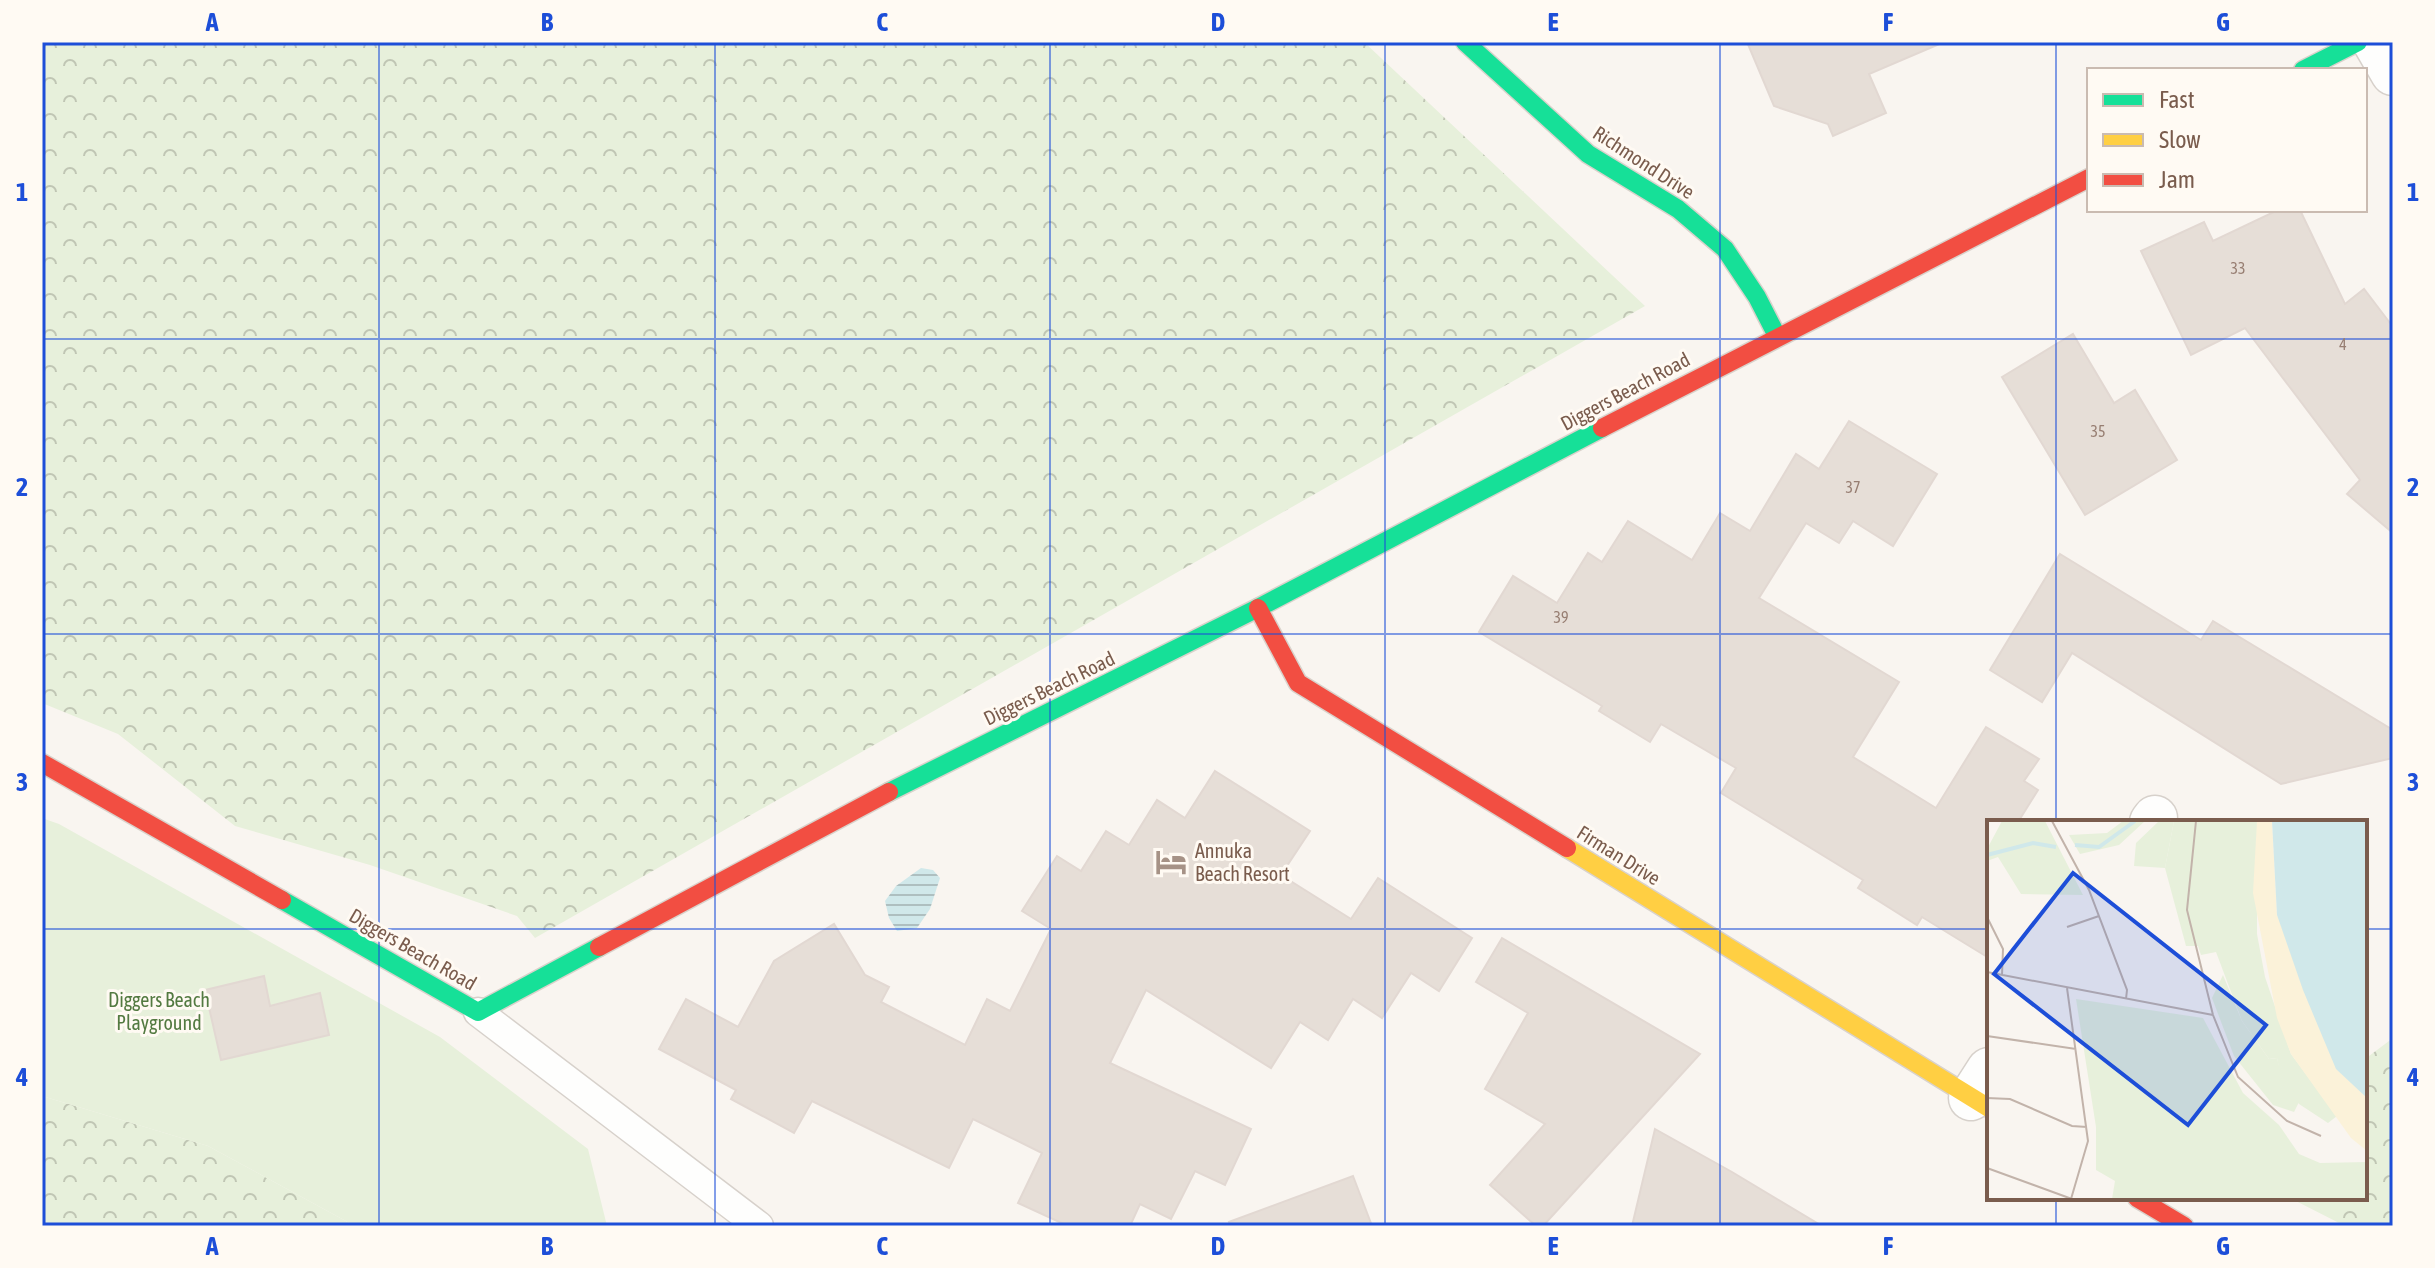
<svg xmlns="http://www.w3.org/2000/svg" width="2435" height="1268" viewBox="0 0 2435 1268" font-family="'Asap Condensed',sans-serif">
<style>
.forest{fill:url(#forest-crowns)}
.park{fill:#e7f0db}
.water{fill:url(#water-rules)}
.building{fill:#e6ded7;stroke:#e2d8d2;stroke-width:2}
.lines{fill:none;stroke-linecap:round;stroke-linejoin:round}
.lane-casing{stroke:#d7d1cb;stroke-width:31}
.street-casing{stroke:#d7d1cb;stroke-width:47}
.fast-casing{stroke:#d9d2cb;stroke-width:21}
.slow-casing{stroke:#d9d2cb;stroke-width:21}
.jam-casing{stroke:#d9d2cb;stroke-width:21}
.lane{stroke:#fefefd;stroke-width:28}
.street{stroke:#fefefd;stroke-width:44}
.fast{stroke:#16e098;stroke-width:18}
.slow{stroke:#ffcf43;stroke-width:18}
.jam{stroke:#f24e42;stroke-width:18}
.grid{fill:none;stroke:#1d4ed8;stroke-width:2;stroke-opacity:0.55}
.labels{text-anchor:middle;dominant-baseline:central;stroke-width:6;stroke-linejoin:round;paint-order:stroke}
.number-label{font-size:16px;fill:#977e72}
.street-label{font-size:20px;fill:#7a5c4d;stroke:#fffaf3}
.poi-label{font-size:20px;fill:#7a5c4d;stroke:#fffaf3;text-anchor:start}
.park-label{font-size:20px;fill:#537a41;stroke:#fffaf3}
.inset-river{fill:none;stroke:#d0e8ea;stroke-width:4}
.inset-road{fill:none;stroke:#c2b3aa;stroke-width:2}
.view{fill:#1d4ed8;fill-opacity:0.15;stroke:#1d4ed8;stroke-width:4}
.inset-edge{fill:none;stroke:#7a5c4d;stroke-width:4}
.neatline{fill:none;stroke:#1d4ed8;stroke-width:3}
.grid-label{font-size:26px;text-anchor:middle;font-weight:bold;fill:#1d4ed8}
</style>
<defs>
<pattern id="forest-crowns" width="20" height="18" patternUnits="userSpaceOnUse" patternTransform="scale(2)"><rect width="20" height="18" fill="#e7f0db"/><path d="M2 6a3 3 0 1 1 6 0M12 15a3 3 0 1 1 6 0" fill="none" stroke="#c0c6b4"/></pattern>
<pattern id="water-rules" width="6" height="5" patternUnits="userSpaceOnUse" patternTransform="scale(2)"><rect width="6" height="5" fill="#d0e8ea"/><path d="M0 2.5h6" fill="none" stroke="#aebfc0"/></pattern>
</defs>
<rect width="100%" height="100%" fill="#f9f5f0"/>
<!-- forest -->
<g class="forest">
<path d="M42,42h1322l281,264 -1110,632 -18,-22 -147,-51 -135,-39 -117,-92 -76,-31z"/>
<path d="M2393,1038v188h-48l-55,-28h75v-139z"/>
<path d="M42,1096l166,50 147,80h-313z"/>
</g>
<!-- park -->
<path class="park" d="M42,818l17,6 381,213 148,112 19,77h-252l-147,-80 -166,-50z"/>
<!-- water -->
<path class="water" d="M921,868l12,2 7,8 -10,31 -13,19 -20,3 -8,-13 -4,-17 11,-15z"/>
<!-- building -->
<g class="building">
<path d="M1747,42h197l-75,32 17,39 -53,23 -5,-12 -54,-18z"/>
<path d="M2278,210h22l45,94 19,-15 29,38v206l-46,-39 13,-14 -115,-152 -54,27 -50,-104 63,-29 9,19z"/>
<path d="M2073,334l41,69 21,-13 42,70 -92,55 -83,-138z"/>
<path d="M1849,421l88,53 -44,72 -40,-25 -14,22 -33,-20 -47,75 140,84 -46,75 83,51 50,-81 53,32 -15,22 14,9 -20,32h-29v136l-67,-41 -5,8 -59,-37 5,-8 -142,-87 15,-25 -75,-44 -11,18 -51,-31 3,-5 -123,-74 34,-56 44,27 31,-50 14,9 26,-41 64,39 28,-47 30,18 46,-77 23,15z"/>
<path d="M2060,554l141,86 12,-19 180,109v28l-112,26 -209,-131 -30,49 -52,-32z"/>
<path d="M1215,771l95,60 -29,44 70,44 27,-41 94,60 -33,53 -28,-18 -29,45 -29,-19 -25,41 -28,-18 -29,46 -125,-78 -36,73 141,66 -26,56 -30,-14 -24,48 -31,-15 -10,22h-62l-50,-23 24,-50 -69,-34 -24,49 -137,-67 -18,32 -63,-34 5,-9 -77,-41 27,-50 52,28 36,-66 60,-37 31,51 24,12 -8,15 84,43 22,-46 23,12 41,-82 -29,-18 35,-55 24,15 25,-40 23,14 28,-45 28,18z"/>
<path d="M1502,938l198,116 -157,172h-7l-46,-41 55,-61 -60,-35 43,-76 -52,-31z"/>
<path d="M264,976l6,30 50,-13 9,42 -108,25 -16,-70z"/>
<path d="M1655,1129l77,43 90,54h-190z"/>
<path d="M1353,1176l19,50h-142l-1,-4z"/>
</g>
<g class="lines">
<defs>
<path id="lane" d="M478,1012l281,214"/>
<g id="street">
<path d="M2375,42l18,31"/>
<path d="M2152,822l3,-4"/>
<path d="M1971,1098l18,-28"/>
</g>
<g id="fast">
<path d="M1465,42l123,112 90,55 47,40 32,48 20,39"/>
<path d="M2303,70l55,-28"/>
<path d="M889,792l369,-184 344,-180"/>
<path d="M282,900l196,112 121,-65"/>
</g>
<path id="slow" d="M1567,848l422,260"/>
<g id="jam">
<path d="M1602,428l487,-250"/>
<path d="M1258,608l40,75 269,165"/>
<path d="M42,763l240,137"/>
<path d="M599,947l290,-155"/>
<path d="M2137,1198l47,28"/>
</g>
</defs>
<!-- lane casing -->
<use href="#lane" class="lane-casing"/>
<!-- street casing -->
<use href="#street" class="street-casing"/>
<!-- fast casing -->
<use href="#fast" class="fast-casing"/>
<!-- slow casing -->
<use href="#slow" class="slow-casing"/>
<!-- jam casing -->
<use href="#jam" class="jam-casing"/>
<!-- lane -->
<use href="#lane" class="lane"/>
<!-- street -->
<use href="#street" class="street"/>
<!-- fast -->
<use href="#fast" class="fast"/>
<!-- slow -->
<use href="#slow" class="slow"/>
<!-- jam -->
<use href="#jam" class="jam"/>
</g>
<!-- grid -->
<path class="grid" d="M379,42v1184M715,42v1184M1050,42v1184M1385,42v1184M1720,42v1184M2056,42v780M42,339h2351M42,634h2351M42,929h1947M2365,929h28M2056,1198v28"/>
<!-- icons -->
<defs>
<symbol id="hotel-bare" viewBox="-9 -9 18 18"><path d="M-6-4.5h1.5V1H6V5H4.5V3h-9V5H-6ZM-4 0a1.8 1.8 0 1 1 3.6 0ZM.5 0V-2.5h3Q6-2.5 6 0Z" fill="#a69286" stroke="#fffaf3" stroke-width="2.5" paint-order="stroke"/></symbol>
</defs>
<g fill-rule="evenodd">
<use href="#hotel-bare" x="1149" y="840" width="44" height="44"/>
</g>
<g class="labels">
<!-- number labels -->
<g class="number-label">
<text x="2238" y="268">33</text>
<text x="2343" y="344">4</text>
<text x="2098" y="431">35</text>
<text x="1853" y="487">37</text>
<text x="1561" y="617">39</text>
</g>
<!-- street labels -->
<g class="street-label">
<text transform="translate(1644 162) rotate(33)">Richmond Drive</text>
<text transform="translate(1625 391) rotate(-28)">Diggers Beach Road</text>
<text transform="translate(1049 688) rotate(-26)">Diggers Beach Road</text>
<text transform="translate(1619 855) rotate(32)">Firman Drive</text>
<text transform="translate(413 949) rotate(30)">Diggers Beach Road</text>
</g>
<!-- poi labels -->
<g class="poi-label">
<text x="1195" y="850">Annuka<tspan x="1195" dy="23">Beach Resort</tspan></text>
</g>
<!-- park labels -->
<g class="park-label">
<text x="159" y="999">Diggers Beach<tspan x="159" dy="23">Playground</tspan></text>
</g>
</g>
<!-- overview -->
<g transform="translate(1987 820)">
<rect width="380" height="380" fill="#f9f5f0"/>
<path d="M15,1h43l38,74 -62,-1 -23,-37 -11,4v-12zM136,1h22l-26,24 -39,9 -11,-19 38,-2zM187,1h83v113l8,43 26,77 46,62 -9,7 -29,-19 -18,-27 -4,-19 -8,1 -27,-38 -26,-69 -15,3 -3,-9h-12l-21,-78zM89,179l127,19 40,75 36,32 20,29 21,9 47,-1v37h-255l3,-18 -19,-11v-43z" fill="#e7f0db"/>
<path d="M270,1h15l5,94 90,183v53l-16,-13 -60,-84 -14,-36 -24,-125z" fill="#fbf2d9"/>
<path d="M172,1h15l-9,47 -31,-2 2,-23zM236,155l19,46 27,38 8,-1 5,19 18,23 -6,12 -21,-7 -39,-49 -22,-58z" fill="#e7f0db"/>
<path d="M285,1h95v277l-31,-29 -33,-79 -26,-75z" fill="#d0e8ea"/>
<path class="inset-river" d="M88,25l24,2 36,-26M0,35l46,-12 23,4"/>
<path class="inset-road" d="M65,1l37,69 38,100 -1,9M209,1l-9,89 26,105 25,62 49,44 34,15M0,97l16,32 -1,26M80,107l32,-11M0,152l226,43M80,168l21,153 -17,58M0,216l89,13M0,278l23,1 62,27 15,1M0,348l85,31"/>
<path class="view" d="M86,53l193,152 -78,100 -194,-151z"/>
<rect width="380" height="380" class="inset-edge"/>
</g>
<!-- border -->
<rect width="2435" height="1268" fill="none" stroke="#fffaf3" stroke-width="88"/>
<!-- legend -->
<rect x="2087" y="68" width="280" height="144" fill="#fffaf3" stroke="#cabbb1" stroke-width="2"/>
<rect x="2103" y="94" width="40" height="12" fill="#16e098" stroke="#cabbb1" stroke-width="2"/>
<text x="2159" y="108" font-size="24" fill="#7a5c4d">Fast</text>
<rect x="2103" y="134" width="40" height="12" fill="#ffcf43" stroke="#cabbb1" stroke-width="2"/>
<text x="2159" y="148" font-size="24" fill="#7a5c4d">Slow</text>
<rect x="2103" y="174" width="40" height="12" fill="#f24e42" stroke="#cabbb1" stroke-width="2"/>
<text x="2159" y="188" font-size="24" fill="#7a5c4d">Jam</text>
<rect x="44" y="44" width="2347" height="1180" class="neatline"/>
<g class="grid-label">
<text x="212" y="31">A</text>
<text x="547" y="31">B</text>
<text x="882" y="31">C</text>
<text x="1218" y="31">D</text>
<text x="1553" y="31">E</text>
<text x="1888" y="31">F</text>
<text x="2223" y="31">G</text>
<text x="22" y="201">1</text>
<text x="2413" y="201">1</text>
<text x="22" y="496">2</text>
<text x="2413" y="496">2</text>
<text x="22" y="791">3</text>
<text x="2413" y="791">3</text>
<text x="22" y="1086">4</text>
<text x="2413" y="1086">4</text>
<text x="212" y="1255">A</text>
<text x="547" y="1255">B</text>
<text x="882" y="1255">C</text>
<text x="1218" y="1255">D</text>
<text x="1553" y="1255">E</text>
<text x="1888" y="1255">F</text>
<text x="2223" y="1255">G</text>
</g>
</svg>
